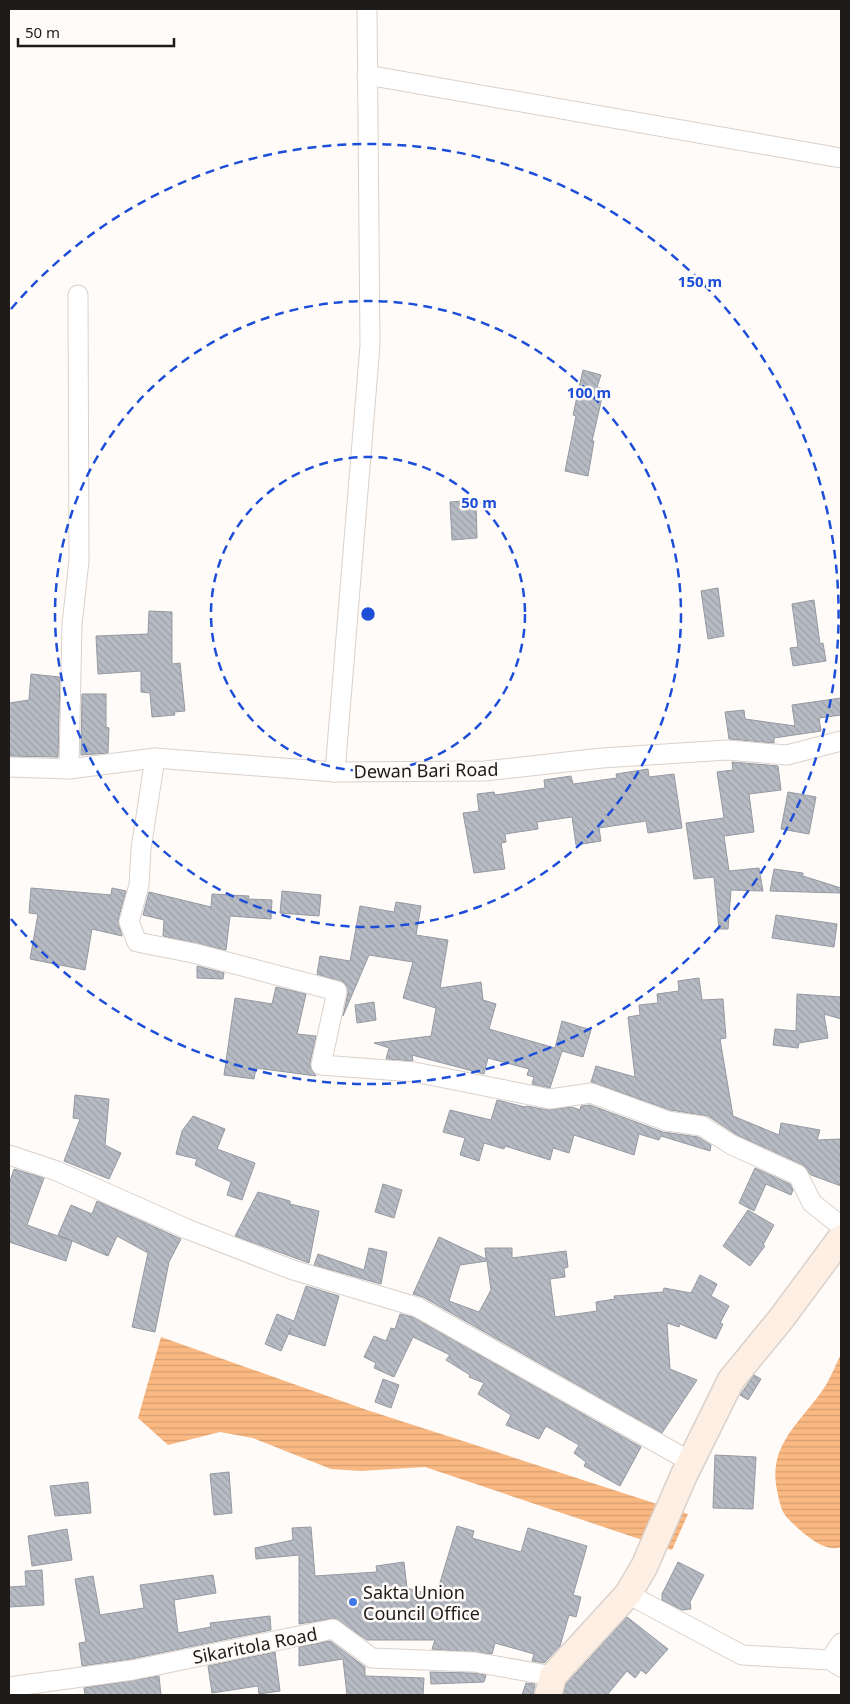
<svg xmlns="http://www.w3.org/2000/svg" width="850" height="1704" viewBox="0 0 850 1704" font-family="'Noto Sans',sans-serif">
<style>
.water{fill:url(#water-rules)}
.building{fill:url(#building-back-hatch);stroke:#9599a1;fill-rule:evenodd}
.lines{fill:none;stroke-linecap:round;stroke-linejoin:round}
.street-casing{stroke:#dad1cb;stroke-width:21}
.secondary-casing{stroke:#dad1cb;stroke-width:29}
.street{stroke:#fff;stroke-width:19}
.secondary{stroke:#fdefe4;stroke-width:26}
.ring{fill:none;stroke:#1d4ed8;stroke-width:2.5;stroke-dasharray:9 6}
.poi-dot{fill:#4076e6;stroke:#fefbf8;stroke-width:2}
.labels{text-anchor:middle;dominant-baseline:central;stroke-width:5;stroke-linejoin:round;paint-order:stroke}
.street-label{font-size:18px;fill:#1e1b18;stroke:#fefbf8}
.poi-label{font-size:18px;fill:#1e1b18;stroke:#fefbf8;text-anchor:start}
.centre{fill:#1d4ed8;stroke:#fefbf8;stroke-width:2.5}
.ring-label{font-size:15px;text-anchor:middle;font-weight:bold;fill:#1d4ed8;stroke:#fefbf8;stroke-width:5;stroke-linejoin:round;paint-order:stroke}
</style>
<defs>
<pattern id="water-rules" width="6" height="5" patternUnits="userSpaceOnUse" patternTransform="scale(1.25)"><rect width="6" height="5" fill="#fab883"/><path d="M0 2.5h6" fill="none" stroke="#d69e70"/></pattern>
<pattern id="building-back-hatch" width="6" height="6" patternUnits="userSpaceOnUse" patternTransform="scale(1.25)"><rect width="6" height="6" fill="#b7bbc4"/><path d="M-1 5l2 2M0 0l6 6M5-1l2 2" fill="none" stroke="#9da0a8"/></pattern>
</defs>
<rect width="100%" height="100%" fill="#fefbf8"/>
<!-- water -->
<g class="water">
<path d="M161,1337l206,73 321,104 -16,36 -247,-83 -64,4 -30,-2 -78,-31 -33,-6 -52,13 -30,-27z"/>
<path d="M841,1354v193c-14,5 -29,-7 -40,-16 -18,-17 -19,-16 -24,-41 -10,-47 27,-70 49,-105 6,-10 10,-21 15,-31z"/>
</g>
<!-- building -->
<g class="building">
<path d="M583,370l18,5 -4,12 7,2 -12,52h2l-6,35 -23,-5 11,-55 -3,-1z"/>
<path d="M476,500l1,38 -25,2 -2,-38z"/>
<path d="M718,588l6,48 -16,3 -7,-48z"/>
<path d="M814,600l6,44 3,-1 3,18 -33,5 -3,-18 8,-1 -6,-43z"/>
<path d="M149,611l23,1v52l8,-1 5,48 -11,1 1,3 -23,2 -2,-24 -9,-1v-21l-43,3 -2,-38 52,-2z"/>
<path d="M31,674l29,3 -2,80 -49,-1v-53l20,-3z"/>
<path d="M82,694h24v33l3,1 -1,25 -27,2z"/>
<path d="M841,698v17l-22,3 2,13 -47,7v5l-45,-4 -4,-27 19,-2 1,9 50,7 -3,-21z"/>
<path d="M732,762l46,4 3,24 -32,4 5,38 -30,4 5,35 30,-3 4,23 -32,-1 -3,39h-9l-5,-52 -20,2 -8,-56 38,-5 -7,-46 16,-2z"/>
<path d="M648,769l1,8 25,-3 8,54 -34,5 -2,-12 -47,7 2,13 -25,4 -4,-28 -35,5 1,7 -33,5 1,8 -5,1 4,26 -31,4 -11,-60 16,-2 -2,-17 17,-2 1,3 50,-7 -1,-8 27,-4 2,8 44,-6 -1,-4z"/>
<path d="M788,792l28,5 -7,37 -28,-5z"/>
<path d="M774,869l29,4v3l38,12v5l-71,-2z"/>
<path d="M31,888l80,7 1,-7 14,3 -8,29 4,16 -30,-7 -7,41 -55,-11 8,-45 -9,-1z"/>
<path d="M282,891l39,4 -2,21 -39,-3z"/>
<path d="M149,892l62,15 1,-13 37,2 -1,3 24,1 -1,19 -41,-3 -4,34 -63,-14 1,-16 -21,-5z"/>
<path d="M396,902l25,4 -5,29 32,5 -8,48 41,-6 2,18 13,4 -7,25 66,19 7,-27 29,9 -8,27 -21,-6 -12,37 -18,-4 2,-7 -7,-2 2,-6 -41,-11 -4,16 -72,-19 1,6 -27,-2 3,-11 -15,-5 57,-7 5,-28 -33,-10 10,-36 -44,-7 -26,61 5,-23 -3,-10 -28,-9 3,-18 30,5 10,-55 34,6z"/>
<path d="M776,915l61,9 -3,23 -62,-9z"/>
<path d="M197,966l27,7 -1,6 -26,-1z"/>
<path d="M699,978l3,22 21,-1 3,39 -6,1 13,77 46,19 2,-12 39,7 -3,10 24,-1v47l-30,-11 -8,-10 -66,-30 -29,-19 -38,-6 -79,-28 5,-16 39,11 -7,-60 12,-2 -1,-10 19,-2 -1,-9 22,-3 -1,-10z"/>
<path d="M276,987l30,7 -9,40 19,2 -6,27 1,6 5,7 -60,-8 -2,11 -30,-4 11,-77 37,6z"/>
<path d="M797,994l44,3v22l-17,-5 4,24 -29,5 -1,5 -25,-3 2,-16 21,2z"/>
<path d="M374,1002l2,18 -19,3 -2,-18z"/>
<path d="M75,1095l34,4 -4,46 16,8 -12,26 -45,-18 16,-42 -7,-1z"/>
<path d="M497,1100l28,7 1,-1 22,4 24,-3 8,3 1,-4 9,-1 73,27 35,5 13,8 -1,6 -49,-15 -2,4 -20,-6 -5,21 -60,-20 -5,18 -16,-5 -3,12 -45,-14 -1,3 -20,-6 -5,18 -19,-6 5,-17 -22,-6 7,-22 41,10z"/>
<path d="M193,1116l32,13 -8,20 38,14 -13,37 -15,-5 4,-13 -36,-17 2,-6 -21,-5 6,-23z"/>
<path d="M755,1168l35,16 3,6 -2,5 -25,-11 -12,27 -15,-8z"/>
<path d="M14,1169l30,9 -17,47 45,16 -6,20 -57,-19v-58z"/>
<path d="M383,1184l19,6 -8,28 -19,-6z"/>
<path d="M258,1192l32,9v3l29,7 -10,52 -74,-27z"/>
<path d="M97,1201l84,38 -12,23 -14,70 -23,-5 16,-74 -31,-17 -9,20 -50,-21 13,-30 21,9z"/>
<path d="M748,1210l26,15 -11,20 2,1 -15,20 -27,-20z"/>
<path d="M439,1237l47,22 -1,-11h27v10l54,-7 2,16 -4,1 1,9 -15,2 5,38 42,-6 -1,-9 19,-3 -1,-3 49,-4 1,-4 27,5 9,-18 17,9 -6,12 18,10 -9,17 3,1 -7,15 -36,-15 -1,3 -12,-4 3,46 27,11 -35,53 -239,-136 -10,-3zM487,1261l4,29 -12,22 -30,-11 11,-36z"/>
<path d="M369,1248l18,4 -6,32 -67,-19 4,-11 46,16z"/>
<path d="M306,1286l33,10 -14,50 -36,-12 2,-6 -10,23 -16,-7 12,-30 17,7z"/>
<path d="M400,1314l13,3 228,130 -21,39 -36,-20 2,-4 -12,-9 5,-8 -33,-19 -7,13 -33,-14 5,-10 -33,-21 6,-11 -15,-6 1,-2 -24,-15 4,-5 -37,-18 -19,40 -20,-9 2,-5 -12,-6 10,-21 12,5 5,-13 4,1z"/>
<path d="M754,1375l7,4 -13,21 -8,-5z"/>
<path d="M383,1379l16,6 -8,23 -16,-6z"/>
<path d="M715,1455l41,2 -3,52 -40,-1z"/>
<path d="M229,1472l3,41 -18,2 -4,-41z"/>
<path d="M88,1482l3,31 -36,3 -5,-30z"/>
<path d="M457,1526l17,5 -2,7 49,14 7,-24 59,18 -14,49 8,2 -5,20 -7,-2 -9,31 -16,17 -12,-2 2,-7 -39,-11 -3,11 -60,-5 3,-9h-68l-32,-22 -36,6v-69l-43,4 -1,-11 38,-8 -1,-12 19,-1 4,49 62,-4 -1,-6 28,-4 3,26 29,8z"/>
<path d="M67,1529l5,31 -40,6 -4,-30z"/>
<path d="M678,1562l26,13 -14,27 1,7 -9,1 -20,-10v-6z"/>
<path d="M42,1570l2,35 -35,2v-20l17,-1 -1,-15z"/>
<path d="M213,1575l3,18 -42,7 4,33 33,-6 -1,-4 60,-7 1,14 -140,29 -49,7 -3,-23 7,-1 -11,-63 18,-3 7,39 44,-7 -4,-23z"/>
<path d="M627,1617l41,32 -22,25 -5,-4 -6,8 -8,-7 -20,24h-44l3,-11z"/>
<path d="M330,1641l35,26v9l59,2 -1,17h-76l-4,-36 -44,7v-19z"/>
<path d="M275,1652l5,39 -21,3 -1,-8 -46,7 -4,-27z"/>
<path d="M430,1672l43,1 13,2 -2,7 -53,2z"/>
<path d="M159,1676l2,19h-76l-1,-7z"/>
<path d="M526,1683l9,1 -2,11h-11z"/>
</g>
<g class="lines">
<defs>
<g id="street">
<path d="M367,75l474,83"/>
<path d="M155,758l-14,91 -2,36 -10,37 8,20 56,11 144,38 -16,74 93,7 136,27 41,-6 76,28 35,5 30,19 66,30 14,28 29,23"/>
<path d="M9,767l60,2 86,-11 180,14 150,-1 117,-13 125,-8 60,5 54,-14"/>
<path d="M69,769l3,-145 7,-63 -1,-266"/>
<path d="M335,772l35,-427 -3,-336"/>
<path d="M9,1155l48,16 130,58 106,41 124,37 274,155"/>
<path d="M628,1594l114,61 88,5 11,7"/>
<path d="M830,1660l11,-17"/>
<path d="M9,1687l124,-17 200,-41 39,29 102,4 79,14"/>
</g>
<path id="secondary" d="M548,1695l5,-19 75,-82 16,-27 40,-92 47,-95 50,-61 60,-81"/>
</defs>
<!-- street casing -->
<use href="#street" class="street-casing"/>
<!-- secondary casing -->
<use href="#secondary" class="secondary-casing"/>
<!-- street -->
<use href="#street" class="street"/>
<!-- secondary -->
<use href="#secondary" class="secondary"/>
</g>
<!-- distance rings -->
<g class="ring">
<circle cx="368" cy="614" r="157"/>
<circle cx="368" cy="614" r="313"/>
<path d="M11 309A470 470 0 1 1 11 919"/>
</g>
<!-- markers -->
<circle class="poi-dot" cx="353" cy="1602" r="5"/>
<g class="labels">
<!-- street labels -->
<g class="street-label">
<text transform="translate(426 770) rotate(-1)">Dewan Bari Road</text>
<text transform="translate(255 1645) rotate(-11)">Sikaritola Road</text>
</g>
<!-- poi labels -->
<g class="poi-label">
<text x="363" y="1592">Sakta Union<tspan x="363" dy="21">Council Office</tspan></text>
</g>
</g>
<circle cx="368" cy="614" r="8" class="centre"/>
<g class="ring-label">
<text x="700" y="287">150 m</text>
<text x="589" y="398">100 m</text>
<text x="479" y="508">50 m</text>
</g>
<!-- border -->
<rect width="850" height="1704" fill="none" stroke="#1e1b18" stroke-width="20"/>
<!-- scale -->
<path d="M18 38v8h156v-8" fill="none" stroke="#1e1b18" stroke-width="2.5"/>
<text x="25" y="38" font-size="15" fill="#1e1b18" stroke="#fefbf8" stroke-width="4" paint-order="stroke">50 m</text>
</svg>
